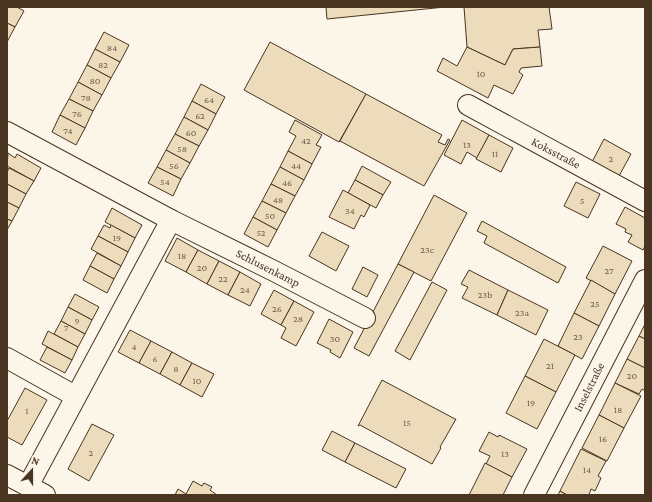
<svg xmlns="http://www.w3.org/2000/svg" width="652" height="502" viewBox="0 0 652 502" font-family="'Crimson Pro',serif">
<style>
.building{fill:#ecdcbc;stroke:#4a3520}
.lines{fill:none;stroke-linecap:round;stroke-linejoin:round}
.minor-casing{stroke:#4a3520;stroke-width:22}
.minor{stroke:#fbf6e9;stroke-width:20}
.labels{text-anchor:middle;dominant-baseline:central;stroke-width:3;stroke-linejoin:round;paint-order:stroke}
.number-label{font-size:10px;fill:#725f47}
.street-label{font-size:12px;fill:#4a3520;stroke:#fbf6e9}
</style>
<rect width="100%" height="100%" fill="#fbf6e9"/>
<!-- building -->
<g class="building">
<path d="M7,7h10l7,4 -9,16 -8,-4z"/>
<path d="M326,7h119l-118,12z"/>
<path d="M464,7h85l3,22 -14,1 2,17 -27,2 -8,16 -38,-18z"/>
<path d="M7,23l8,4 -8,15z"/>
<path d="M104,32l25,13 -9,17 -25,-13z"/>
<path d="M270,42l96,52 -27,48 -95,-52z"/>
<path d="M467,47l38,18 8,-16 27,-2 2,19 -21,2 -2,4 4,3 -10,19 -19,-9 -6,13 -51,-27 6,-13 14,8z"/>
<path d="M95,49l25,13 -9,16 -24,-13z"/>
<path d="M87,65l24,13 -9,17 -24,-13z"/>
<path d="M78,82l24,13 -9,16 -24,-12z"/>
<path d="M201,84l24,13 -9,17 -24,-13z"/>
<path d="M366,94l76,41 -4,7 7,3 3,-6 2,1 -26,46 -84,-45z"/>
<path d="M69,99l24,12 -8,17 -25,-13z"/>
<path d="M192,101l24,13 -8,16 -24,-13z"/>
<path d="M60,115l25,13 -9,17 -24,-13z"/>
<path d="M184,117l24,13 -9,16 -24,-12z"/>
<path d="M295,120l27,15 -6,10 5,2 -9,17 -24,-13 8,-15 -7,-4z"/>
<path d="M462,120l27,15 -12,23 -10,-6 -6,12 -17,-9z"/>
<path d="M175,134l24,12 -9,17 -24,-13z"/>
<path d="M489,135l24,13 -12,24 -25,-13z"/>
<path d="M604,139l27,15 -12,22 -27,-14z"/>
<path d="M166,150l24,13 -9,16 -24,-12z"/>
<path d="M288,151l24,13 -8,16 -24,-13z"/>
<path d="M8,153l7,5 2,-4 24,14 -7,13 -27,-15z"/>
<path d="M362,166l29,16 -8,13 -28,-15z"/>
<path d="M157,167l24,12 -8,17 -25,-13z"/>
<path d="M280,167l24,13 -9,16 -24,-12z"/>
<path d="M9,168l25,13 -8,13 -19,-10v-12z"/>
<path d="M355,180l28,15 -7,13 -28,-15z"/>
<path d="M576,182l24,12 -12,24 -24,-12z"/>
<path d="M7,184l19,10 -7,14 -12,-6z"/>
<path d="M271,184l24,12 -9,17 -24,-12z"/>
<path d="M343,190l27,15 -6,12 -3,-2 -7,14 -25,-12z"/>
<path d="M434,195l33,18 -36,68 -33,-17z"/>
<path d="M262,201l24,12 -9,17 -24,-13z"/>
<path d="M7,202l12,6 -7,13 -5,-2z"/>
<path d="M625,207l20,11v28l-2,4 -15,-8 4,-7 -7,-3 1,-3 -10,-5z"/>
<path d="M112,208l30,17 -7,13 -30,-16z"/>
<path d="M253,217l24,13 -9,17 -24,-13z"/>
<path d="M7,219l5,2 -5,9z"/>
<path d="M482,221l84,46 -8,16 -74,-40 3,-7 -10,-5z"/>
<path d="M104,225l6,3 1,-3 24,13 -7,14 -30,-16z"/>
<path d="M322,232l27,14 -13,25 -27,-15z"/>
<path d="M98,236l30,16 -7,14 -30,-17z"/>
<path d="M177,238l21,12 -12,22 -21,-11z"/>
<path d="M603,246l29,15 -17,33 -29,-16z"/>
<path d="M198,250l21,11 -12,23 -21,-12z"/>
<path d="M97,253l24,13 -7,13 -24,-13z"/>
<path d="M219,261l21,11 -12,23 -21,-11z"/>
<path d="M398,264l16,8 -45,84 -15,-8z"/>
<path d="M90,266l24,13 -7,14 -24,-13z"/>
<path d="M363,267l15,8 -11,22 -15,-8z"/>
<path d="M469,270l39,20 -11,25 -35,-17 6,-11 -7,-3z"/>
<path d="M240,272l21,12 -11,22 -22,-11z"/>
<path d="M591,280l24,14 -16,32 -25,-13z"/>
<path d="M432,282l15,8 -37,70 -15,-9z"/>
<path d="M274,290l20,11 -13,24 -20,-11z"/>
<path d="M508,290l40,20 -12,25 -39,-20z"/>
<path d="M75,294l24,13 -7,13 -24,-13z"/>
<path d="M294,301l20,11 -18,34 -15,-8 5,-10 -5,-3z"/>
<path d="M68,307l24,13 -7,14 -24,-13z"/>
<path d="M574,313l25,13 -17,33 -24,-13z"/>
<path d="M329,319l24,13 -13,26 -10,-6 1,-2 -14,-7z"/>
<path d="M61,321l24,13 -7,13 -24,-13z"/>
<path d="M645,324v15l-6,-3z"/>
<path d="M130,330l21,11 -12,22 -21,-11z"/>
<path d="M48,331l30,16 -6,13 -30,-16z"/>
<path d="M639,336l6,3v29l-18,-9z"/>
<path d="M544,339l31,16 -19,37 -31,-16z"/>
<path d="M151,341l21,11 -12,22 -21,-11z"/>
<path d="M47,347l25,13 -7,13 -25,-13z"/>
<path d="M172,352l20,11 -12,22 -20,-11z"/>
<path d="M627,359l18,9v23l-3,-2 -3,5 -24,-11z"/>
<path d="M192,363l22,11 -12,23 -22,-12z"/>
<path d="M525,376l31,16 -19,37 -31,-16z"/>
<path d="M382,380l73,39h1l-16,28 1,1 -9,16 -72,-39 -2,1z"/>
<path d="M615,383l26,13 -17,32 -25,-13z"/>
<path d="M25,388l22,12 -25,45 -15,-8v-16z"/>
<path d="M599,415l25,13 -17,33 -25,-13z"/>
<path d="M92,424l22,11 -25,46 -21,-12z"/>
<path d="M332,431l23,12 -10,19 -23,-12z"/>
<path d="M489,432l9,5 1,-2 28,14 -15,28 -26,-13 4,-8 -11,-5z"/>
<path d="M355,443l51,26 -10,19 -51,-26z"/>
<path d="M581,449l25,12 -8,15 3,2 -6,13 -4,-2 -2,6h-22l-7,-4z"/>
<path d="M485,463l27,14 -9,18h-34z"/>
<path d="M193,481l9,5 2,-3 8,4 -2,3 7,5h-42l3,-6 8,5z"/>
<path d="M560,491l7,4h-9z"/>
</g>
<g class="lines">
<defs>
<g id="minor">
<path d="M468,105l177,96"/>
<path d="M7,132l164,88 103,51 91,47"/>
<path d="M7,358l68,38"/>
<path d="M7,475l38,20"/>
<path d="M28,486l143,-266"/>
<path d="M534,495l111,-215"/>
</g>
</defs>
<!-- minor casing -->
<use href="#minor" class="minor-casing"/>
<!-- minor -->
<use href="#minor" class="minor"/>
</g>
<g class="labels">
<!-- number labels -->
<g class="number-label">
<text x="112" y="47">84</text>
<text x="103" y="64">82</text>
<text x="481" y="73">10</text>
<text x="95" y="80">80</text>
<text x="86" y="97">78</text>
<text x="209" y="99">64</text>
<text x="77" y="113">76</text>
<text x="200" y="115">62</text>
<text x="68" y="130">74</text>
<text x="191" y="132">60</text>
<text x="306" y="140">42</text>
<text x="467" y="144">13</text>
<text x="182" y="148">58</text>
<text x="495" y="153">11</text>
<text x="611" y="158">2</text>
<text x="174" y="165">56</text>
<text x="296" y="165">44</text>
<text x="165" y="181">54</text>
<text x="287" y="182">46</text>
<text x="278" y="199">48</text>
<text x="582" y="200">5</text>
<text x="350" y="210">34</text>
<text x="270" y="215">50</text>
<text x="261" y="232">52</text>
<text x="117" y="237">19</text>
<text x="427" y="249">23c</text>
<text x="182" y="255">18</text>
<text x="202" y="267">20</text>
<text x="609" y="270">27</text>
<text x="223" y="278">22</text>
<text x="245" y="289">24</text>
<text x="485" y="294">23b</text>
<text x="595" y="303">25</text>
<text x="277" y="308">26</text>
<text x="522" y="312">23a</text>
<text x="298" y="318">28</text>
<text x="77" y="320">9</text>
<text x="66" y="327">7</text>
<text x="578" y="336">23</text>
<text x="335" y="338">30</text>
<text x="134" y="346">4</text>
<text x="155" y="358">6</text>
<text x="550" y="365">21</text>
<text x="176" y="368">8</text>
<text x="632" y="375">20</text>
<text x="197" y="380">10</text>
<text x="531" y="402">19</text>
<text x="618" y="409">18</text>
<text x="27" y="410">1</text>
<text x="407" y="422">15</text>
<text x="603" y="438">16</text>
<text x="91" y="452">2</text>
<text x="505" y="453">13</text>
<text x="587" y="469">14</text>
</g>
<!-- street labels -->
<g class="street-label">
<text transform="translate(556 153) rotate(28)">Koksstraße</text>
<text transform="translate(268 268) rotate(27)">Schlusenkamp</text>
<text transform="translate(589 387) rotate(-63)">Inselstraße</text>
</g>
</g>
<!-- border -->
<rect width="652" height="502" fill="none" stroke="#4a3520" stroke-width="16"/>
<!-- north arrow -->
<g transform="translate(32 470) rotate(21)" stroke="#fbf6e9" stroke-width="3" paint-order="stroke">
<path d="M0-3L7 15L0 10L-7 15Z" fill="#4a3520"/>
<text y="-6" font-size="11" font-weight="bold" text-anchor="middle" fill="#4a3520">N</text>
</g>
</svg>
